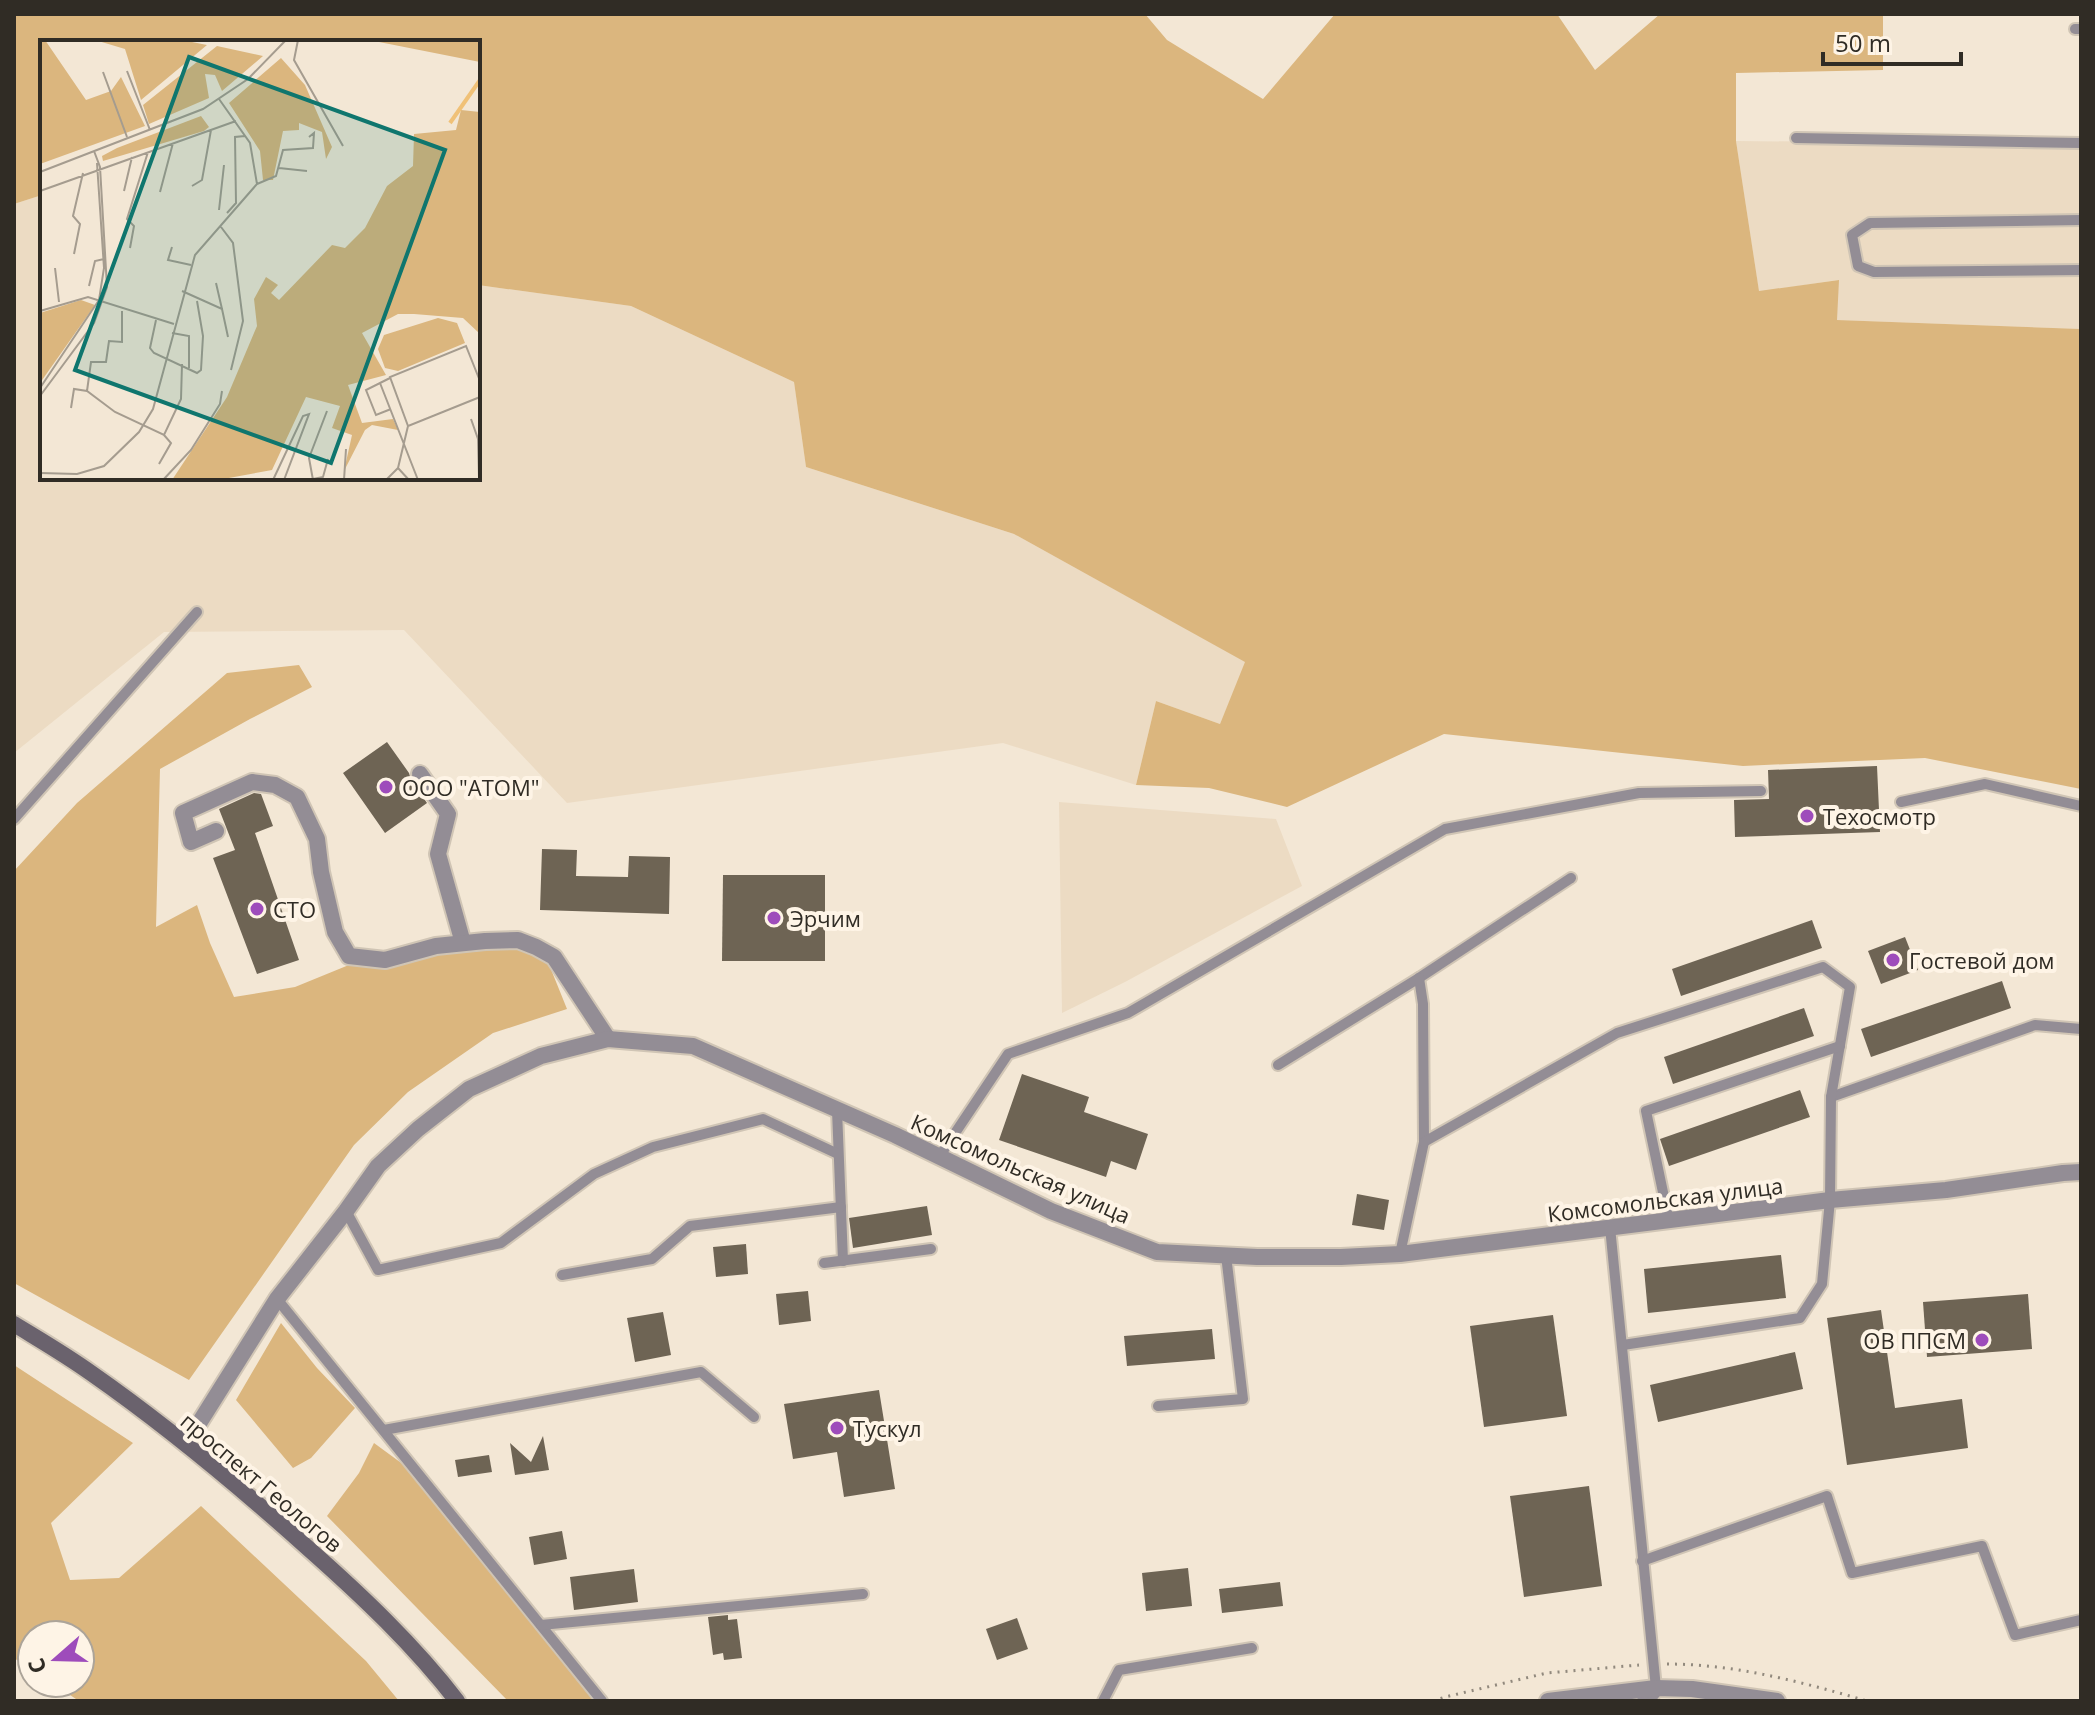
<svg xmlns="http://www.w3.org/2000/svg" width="2095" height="1715" viewBox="0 0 2095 1715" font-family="'Open Sans',sans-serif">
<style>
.built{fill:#ecdbc3}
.green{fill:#dbb67e}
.building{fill:#6e6454}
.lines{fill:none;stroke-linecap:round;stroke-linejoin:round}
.service-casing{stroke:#d0c5b5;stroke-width:14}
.minor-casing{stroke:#d0c5b5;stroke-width:20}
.tertiary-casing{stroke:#d0c5b5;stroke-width:20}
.secondary-casing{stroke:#d0c5b5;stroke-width:20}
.path{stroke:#91897d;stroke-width:3;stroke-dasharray:2 6;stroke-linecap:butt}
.service{stroke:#938d95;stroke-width:10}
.minor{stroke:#938d95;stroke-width:16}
.tertiary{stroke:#938d95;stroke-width:16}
.secondary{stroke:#6a626d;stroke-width:16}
.poi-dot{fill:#9e4cbb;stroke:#fef4e6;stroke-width:3}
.labels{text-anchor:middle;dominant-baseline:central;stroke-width:8;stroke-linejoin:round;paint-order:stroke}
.poi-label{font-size:22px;fill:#302c25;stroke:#fef4e6;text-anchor:start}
.street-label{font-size:22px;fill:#302c25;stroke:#fef4e6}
.inset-river{fill:none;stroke:#f0c177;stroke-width:4}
.inset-road{fill:none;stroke:#a59c8f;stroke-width:2}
.view{fill:#0f766e;fill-opacity:0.15;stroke:#0f766e;stroke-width:4}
.inset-edge{fill:none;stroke:#302c25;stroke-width:4}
</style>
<rect width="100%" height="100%" fill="#f3e7d5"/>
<!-- built -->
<g class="built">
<path d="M1736,141l345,3v185l-245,-9 2,-40 -79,12z"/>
<path d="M42,195v283h436v-193l153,21 163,76 12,85 208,67 232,128 -26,62 -64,-23 -20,84 -133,-42 -436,60 -163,-173 -240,2 -150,121v-549z"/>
<path d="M1059,802l217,17 26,67 -177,96 -63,31z"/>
</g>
<!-- green -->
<g class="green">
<path d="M14,14h1131l22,26 96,59 72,-85h222l38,56 65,-56h223v56l-147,3v68l23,150 80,-11 -2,40 244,9v460l-156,-31 -182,8 -299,-32 -157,73 -78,-19 -73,-3 20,-84 64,23 25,-62 -231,-128 -208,-67 -12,-85 -163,-76 -153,-21v-243h-436v153l-28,9z"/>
<path d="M299,665l13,22 -62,32 -90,50 -4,158 41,-22 13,38 24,54 61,-10 71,-29 97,-15 81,9 23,57 -74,24 -85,59 -54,53 -165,235 -175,-97v-412l63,-68 150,-130z"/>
<path d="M281,1323l36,45 38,40 -44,50 -18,10 -57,-68z"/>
<path d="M14,1365l119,78 -82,80 19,57 49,-2 82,-72 165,155 33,40h-320l-27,-18h28v-48h-48v35l-18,-12z"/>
<path d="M374,1443l30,22 121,146 71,90h-88l-181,-185 32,-43z"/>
</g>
<!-- building -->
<g class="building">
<path d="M387,742l22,31 2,7 16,23 -42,30 -42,-60z"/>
<path d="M1877,766l3,66 -145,5 -1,-37 35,-1 -1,-29z"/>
<path d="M254,793l7,1 12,32 -18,7 44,127 -42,14 -44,-116 22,-8 -16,-41z"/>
<path d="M542,849l35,1 -1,26 52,1 1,-21 41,1 -1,57 -129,-4z"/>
<path d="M723,875h102v86h-103z"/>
<path d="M1812,920l10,28 -141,48 -9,-27z"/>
<path d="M1905,937l13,33 -37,14 -13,-33z"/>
<path d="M2002,981l9,27 -140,49 -10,-28z"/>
<path d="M1804,1008l10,28 -141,48 -9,-27z"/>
<path d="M1022,1074l67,23 -5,15 64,22 -12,36 -25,-9 -5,16 -107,-37z"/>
<path d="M1800,1090l10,27 -141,49 -9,-27z"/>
<path d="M1357,1194l32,6 -5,30 -32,-5z"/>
<path d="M927,1206l5,29 -79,13 -4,-30z"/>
<path d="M746,1244l2,30 -32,3 -3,-30z"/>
<path d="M1781,1255l5,43 -138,15 -4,-44z"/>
<path d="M808,1291l3,30 -32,4 -3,-31z"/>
<path d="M2028,1294l4,55 -105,8 -4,-55z"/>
<path d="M1881,1310l14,98 67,-9 6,49 -121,17 -20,-147z"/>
<path d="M663,1312l8,43 -36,7 -8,-44z"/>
<path d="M1553,1315l14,101 -83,11 -14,-101z"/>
<path d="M1212,1329l3,30 -88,7 -3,-30z"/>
<path d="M1795,1352l8,37 -145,33 -8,-37z"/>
<path d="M879,1390l16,99 -51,8 -7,-45 -44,7 -9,-55z"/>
<path d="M543,1436l6,34 -34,5 -5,-32 21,19z"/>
<path d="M489,1455l3,17 -34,5 -3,-17z"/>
<path d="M1589,1486l13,100 -78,11 -14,-101z"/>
<path d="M562,1531l5,28 -33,6 -5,-28z"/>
<path d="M1188,1568l4,38 -46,5 -4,-38z"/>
<path d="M634,1569l4,33 -64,8 -4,-33z"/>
<path d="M1280,1582l3,24 -61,7 -3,-24z"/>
<path d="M728,1615v5l9,-1 5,39 -18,2 -1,-7 -10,2 -5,-38z"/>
<path d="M1017,1618l11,31 -31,11 -11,-31z"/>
</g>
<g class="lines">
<defs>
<g id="service">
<path d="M2075,29h6"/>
<path d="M1796,138l285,5"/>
<path d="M2081,220l-211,3 -18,12 6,31 16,6 207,-2"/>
<path d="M1901,802l84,-18 96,22"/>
<path d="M14,819l183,-207"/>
<path d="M1419,978l152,-100"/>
<path d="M1278,1065l141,-87 4,26 1,138 -24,112"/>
<path d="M1831,1097l204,-72 46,4"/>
<path d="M837,1110l6,151"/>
<path d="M1424,1142l193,-109 206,-66 27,20 -19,110 -1,103 -8,84 -22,34 -177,27"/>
<path d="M939,1157l69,-103 120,-41 317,-184 194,-36 122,-2"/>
<path d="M346,1211l32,59 123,-27 93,-69 59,-27 110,-28 75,35"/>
<path d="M1669,1221l-23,-110 194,-65"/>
<path d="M1610,1227l46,461"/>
<path d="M824,1263l107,-14"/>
<path d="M562,1275l90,-16 38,-33 151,-19"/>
<path d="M277,1299l325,402"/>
<path d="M1158,1406l85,-7 -17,-144"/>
<path d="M384,1430l317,-58 53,45"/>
<path d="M1642,1561l185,-65 25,77 130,-27 33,89 66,-15"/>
<path d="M541,1625l322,-31"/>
<path d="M1103,1701l16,-31 133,-22"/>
</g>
<g id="minor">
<path d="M420,774l28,40 -10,40 25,89"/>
<path d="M216,831l-25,11 -8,-29 69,-31 23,3 22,12 20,42 4,33 14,60 14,24 36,4 51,-14 49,-5 33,-1 18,7 18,10 54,82"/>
<path d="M186,1444l91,-145 69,-88 32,-45 40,-37 51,-40 72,-33 67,-17 85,7 202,89 156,76 106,41 100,5h84l59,-3 430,-54 116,-10 117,-17 18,-1"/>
<path d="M1645,1701l11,-13"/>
</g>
<path id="tertiary" d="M1548,1701l108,-13 36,1 85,12"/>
<path id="secondary" d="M14,1324c26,16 52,31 77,49 76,53 149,114 218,176 53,47 105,96 148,152"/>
</defs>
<!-- service casing -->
<use href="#service" class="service-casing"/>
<!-- minor casing -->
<use href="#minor" class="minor-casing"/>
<!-- tertiary casing -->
<use href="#tertiary" class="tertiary-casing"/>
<!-- secondary casing -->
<use href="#secondary" class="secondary-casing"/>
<!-- path -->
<g class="path">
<path d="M1667,1664c68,0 135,18 200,37"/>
<path d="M1433,1701l12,-4 102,-24 92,-8"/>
</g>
<!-- service -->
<use href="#service" class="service"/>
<!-- minor -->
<use href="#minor" class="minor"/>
<!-- tertiary -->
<use href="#tertiary" class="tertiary"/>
<!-- secondary -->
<use href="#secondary" class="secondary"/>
</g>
<!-- markers -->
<g class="poi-dot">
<circle cx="386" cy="787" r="8"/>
<circle cx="1807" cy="816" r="8"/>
<circle cx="257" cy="909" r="8"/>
<circle cx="774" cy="918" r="8"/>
<circle cx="1893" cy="960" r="8"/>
<circle cx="1982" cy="1340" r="8"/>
<circle cx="837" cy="1428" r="8"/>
</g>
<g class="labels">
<!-- poi labels -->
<g class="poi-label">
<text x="402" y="787">ООО "АТОМ"</text>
<text x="1823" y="816">Техосмотр</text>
<text x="273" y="909">СТО</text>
<text x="790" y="918">Эрчим</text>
<text x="1909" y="960">Гостевой дом</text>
<text x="1966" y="1340" text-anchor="end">ОВ ППСМ</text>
<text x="853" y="1428">Тускул</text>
</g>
<!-- street labels -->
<g class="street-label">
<text transform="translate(1021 1168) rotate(24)">Комсомольская улица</text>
<text transform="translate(1665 1199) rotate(-7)">Комсомольская улица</text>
<text transform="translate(262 1482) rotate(40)">проспект Геологов</text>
</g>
</g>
<!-- overview -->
<g transform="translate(40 40)">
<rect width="440" height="440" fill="#f3e7d5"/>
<path d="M0,0h5l41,60 25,-9 10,-14 24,49 -105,38zM55,0h87l25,5 -66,55 -16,-51zM329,0h111v22zM177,6l46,10 -41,35 -7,-16 -10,-1 4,24 -60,26 -6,-19zM241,18l24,27 27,62 -6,12 -4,-27 -23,-9v7l-16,1 -10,49h-10l-3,-29 -31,-48zM421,70l19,2v222l-17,-16 -49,-4h-16l-36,19 24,42 -38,10 14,38 31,-4 5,11 -26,-5 -7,5 -21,41 8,-36 -20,-7 8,-22 -34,-9 -34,73 -54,10h-46l55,-83 30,-71 -3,-27 12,-22 12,8 -7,8 8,7 53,-55 13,3 20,-20 22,-42 26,-20 1,-32 42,-4zM161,76l8,11 -5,4 -101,30 -1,-5 15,-8zM41,260l14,5 -55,78v-70zM398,278l19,5 8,20 -67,28 -13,-3 -7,-19 6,-14z" fill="#dbb67e"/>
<path class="inset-river" d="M410,83l30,-43"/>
<path class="inset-road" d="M258,0l-4,20 49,86M87,31l23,59M63,32l24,65M239,128l28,3M0,132l163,-63 45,-30 38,-39M217,144l19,-8 7,-26 30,-2 1,-15 -5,4M152,146l10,-6 9,-50M0,151l196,-70M84,151l8,-34M120,152l13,-49M179,170l5,-45M187,173l9,-10 -1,-66 10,-1M181,187l12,16 10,78 -12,49M132,207l-4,13 23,5M90,208l4,-22 -7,-7 21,-67M34,214l6,-30 -7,-8 10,-43M15,228l4,34M49,246l6,-25 9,-2M142,251l40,18 -6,-26M182,269l6,28M0,271l48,-14 86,27M116,280l-6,28 4,5 43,20 4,-3 2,-34 -6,-35M132,293l17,3v32M350,338l-24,12 10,25 15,-6M340,343l38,97M0,348l59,-88 5,-32 -7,-105M47,351l4,-29h15l3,-21 13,1v-31M0,356l54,-73 13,-36 -7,-120 -6,-16M31,368l3,-19 13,2 28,21 49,23 17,-36 1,-35M431,379l7,20 1,39M368,386l-18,-49 76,-31 14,35M119,424l12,-21 -7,-8M358,428l10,-42 72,-29M0,433l37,1 27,-8 35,-34 14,-23 42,-154 62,-71 -7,-41 -31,-44M273,439l10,-2 5,-18M123,440l28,-30 29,-46 2,-13M233,440l30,-64 6,-2 -25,66M273,440l-4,-22 18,-47M304,440l2,-31M346,440l12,-12 11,12"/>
<path class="view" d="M149,17l256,93 -114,313 -256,-93z"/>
<rect width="440" height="440" class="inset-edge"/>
</g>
<!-- border -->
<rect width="2095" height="1715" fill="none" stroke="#302c25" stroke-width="32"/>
<!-- north arrow -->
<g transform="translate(56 1659) rotate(250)"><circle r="38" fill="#fef4e6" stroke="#aca499" stroke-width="2"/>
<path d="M0-6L14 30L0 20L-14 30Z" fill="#9e4cbb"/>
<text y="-12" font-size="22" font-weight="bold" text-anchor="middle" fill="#302c25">С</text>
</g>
<!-- scale -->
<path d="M1823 52v12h138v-12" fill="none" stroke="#302c25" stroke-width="4"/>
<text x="1835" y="52" font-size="24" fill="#302c25" stroke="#fef4e6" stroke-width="6" paint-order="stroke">50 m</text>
</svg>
